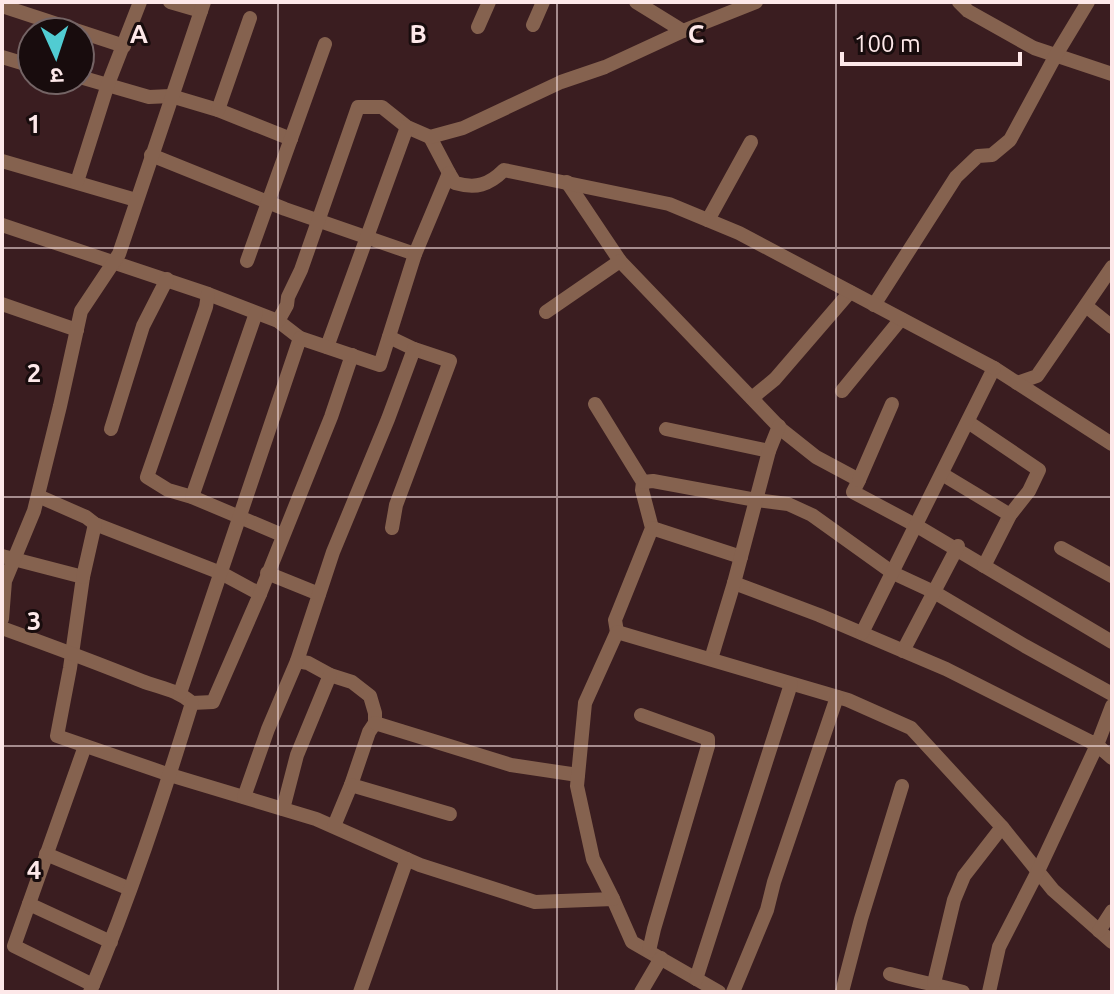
<svg xmlns="http://www.w3.org/2000/svg" width="1114" height="994" viewBox="0 0 1114 994" font-family="Ubuntu,'Noto Sans Devanagari',sans-serif">
<style>
.lines{fill:none;stroke-linecap:round;stroke-linejoin:round}
.minor{stroke:#85624f;stroke-width:14}
.grid{fill:none;stroke:#fde8e9;stroke-width:2;stroke-opacity:0.55}
.grid-label{font-size:26px;text-anchor:middle;font-weight:bold;fill:#fde8e9;stroke:#180c0d;stroke-width:6;stroke-linejoin:round;paint-order:stroke}
</style>
<rect width="100%" height="100%" fill="#3a1d20"/>
<g class="lines">
<!-- minor -->
<g class="minor">
<path d="M170,2l31,9"/>
<path d="M959,2l9,9 66,37 78,26"/>
<path d="M2,6l122,40"/>
<path d="M533,25l10,-23"/>
<path d="M478,27l11,-25"/>
<path d="M683,31l73,-29"/>
<path d="M2,57l30,9"/>
<path d="M80,77l69,20 22,-1 47,14 73,29"/>
<path d="M218,110l32,-92"/>
<path d="M430,137l19,36"/>
<path d="M151,155l134,54 130,45"/>
<path d="M2,161l134,39"/>
<path d="M77,182l31,-98 32,-82"/>
<path d="M567,182l53,79 162,169 34,27 43,23 -6,12 64,34 195,116"/>
<path d="M708,220l43,-78"/>
<path d="M2,225l206,69 70,27 22,17"/>
<path d="M247,261l78,-217"/>
<path d="M208,294l-2,13 -59,170 21,13 24,7 90,38"/>
<path d="M2,304l75,26"/>
<path d="M874,305l82,-128 22,-21 14,-1 18,-15 46,-85 32,-53"/>
<path d="M1086,306l26,21"/>
<path d="M546,312l74,-51"/>
<path d="M278,321l9,-16 1,-8 13,-27 57,-163h24l25,20 23,10 33,-9 98,-46 44,-15 78,-36 -47,-29"/>
<path d="M389,337l25,12 36,12 -54,144 -4,23"/>
<path d="M327,347l80,-220"/>
<path d="M1017,383l20,-7 75,-109"/>
<path d="M842,391l59,-72"/>
<path d="M752,398l23,-19 75,-87"/>
<path d="M595,404l48,78 -1,8 10,38 -37,92 2,12"/>
<path d="M968,422l71,48 -10,21 -19,24 -26,51"/>
<path d="M111,429l32,-103 24,-47"/>
<path d="M666,429l103,22"/>
<path d="M942,474l68,41"/>
<path d="M859,480l33,-76"/>
<path d="M643,482l10,-1 103,19 32,4 24,11 81,58 41,19 91,54 87,48"/>
<path d="M38,496l48,21 9,7 126,49 39,21"/>
<path d="M192,497l64,-184"/>
<path d="M652,528l89,29"/>
<path d="M1061,548l51,28"/>
<path d="M2,556l81,21 -13,91 -13,68 113,39 146,44 104,46 115,37 78,-3 19,43 87,50"/>
<path d="M267,573l52,21"/>
<path d="M83,577l12,-53"/>
<path d="M734,583l85,32 127,54 151,76 15,-39"/>
<path d="M2,619l3,-38 29,-70 26,-105 21,-95 38,-57 85,-252"/>
<path d="M2,628c47,17 93,34 140,53 18,7 34,8 50,22l21,-1 47,-108 71,-177 21,-62"/>
<path d="M862,633l132,-265 118,76"/>
<path d="M903,651l55,-105"/>
<path d="M711,659l23,-76 35,-132 10,-25"/>
<path d="M297,661l11,2 22,12 22,7 18,14 5,17v10l-6,9 -18,53 -17,41"/>
<path d="M180,693l120,-355 80,27 35,-111 34,-81 6,10c21,6 34,2 49,-13l165,34 70,29 255,135"/>
<path d="M641,715l67,24v7l-54,183 -5,22"/>
<path d="M375,723l136,42 67,10"/>
<path d="M85,746l-71,200 79,39"/>
<path d="M351,785l99,29"/>
<path d="M244,797l24,-68 29,-68 36,-109 55,-133 26,-70"/>
<path d="M283,809l14,-54 33,-80"/>
<path d="M46,854l84,35"/>
<path d="M613,899l-20,-40 -16,-73 8,-83 32,-71 231,68 63,28 91,99 51,63 59,52"/>
<path d="M29,904l82,38"/>
<path d="M1099,931l13,-20"/>
<path d="M890,974c24,7 49,11 73,18"/>
<path d="M696,979l95,-295"/>
<path d="M934,983l20,-83 10,-24 38,-49"/>
<path d="M90,992c40,-94 72,-192 102,-289"/>
<path d="M360,992l47,-133"/>
<path d="M641,992l20,-34"/>
<path d="M733,992l34,-82 7,-28 63,-185"/>
<path d="M842,992l19,-73 41,-133"/>
<path d="M989,992l10,-45 39,-76 59,-126 15,13"/>
</g>
</g>
<!-- grid -->
<path class="grid" d="M278,2v990M557,2v990M836,2v990M2,248h1110M2,497h1110M2,746h1110"/>
<g class="grid-label">
<text x="139" y="43">A</text>
<text x="418" y="43">B</text>
<text x="696" y="43">C</text>
<text x="34" y="133">1</text>
<text x="34" y="382">2</text>
<text x="34" y="630">3</text>
<text x="34" y="879">4</text>
</g>
<!-- border -->
<rect width="1114" height="994" fill="none" stroke="#fde8e9" stroke-width="8"/>
<!-- north arrow -->
<g transform="translate(56 56) rotate(177)"><circle r="38" fill="#180c0d" stroke="#746465" stroke-width="2"/>
<path d="M0-6L14 30L0 20L-14 30Z" fill="#51ccd2"/>
<text y="-12" font-size="22" font-weight="bold" text-anchor="middle" fill="#fde8e9">उ</text>
</g>
<!-- scale -->
<path d="M842 52v12h178v-12" fill="none" stroke="#fde8e9" stroke-width="4"/>
<text x="854" y="52" font-size="24" fill="#fde8e9" stroke="#180c0d" stroke-width="6" paint-order="stroke">100 m</text>
</svg>
